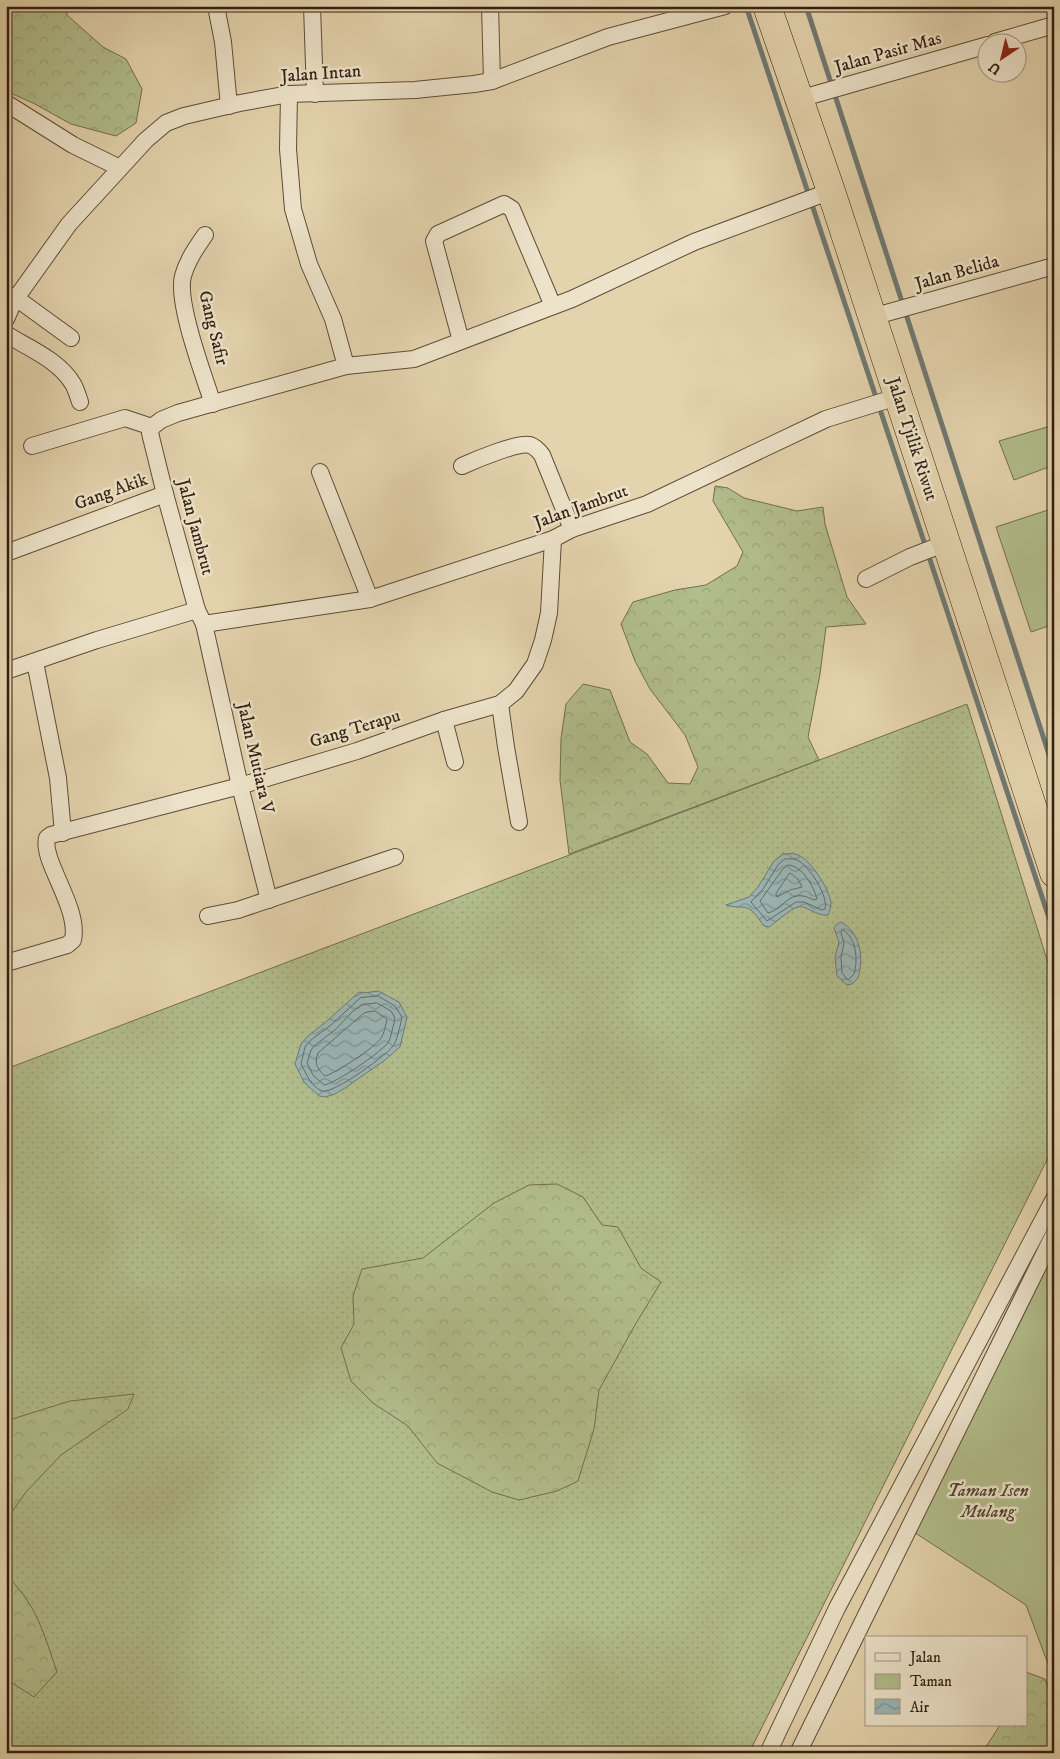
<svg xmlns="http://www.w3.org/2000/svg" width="1060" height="1759" viewBox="0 0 1060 1759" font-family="'IM FELL DW Pica',serif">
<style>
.grass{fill:url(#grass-dots);stroke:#726e4e}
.forest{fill:url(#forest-crowns);stroke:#726e4e}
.park{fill:#b2bd8c;stroke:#726e4e}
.water{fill:url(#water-waves);stroke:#707973}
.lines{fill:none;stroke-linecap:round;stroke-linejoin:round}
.shore{stroke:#666a63;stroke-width:1}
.stream{stroke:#707973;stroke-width:5}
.minor-casing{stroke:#5e4c38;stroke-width:18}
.trunk-casing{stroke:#311f11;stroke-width:29}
.minor{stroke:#ede3ca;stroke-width:16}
.trunk{stroke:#e4d4ae;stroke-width:28}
.labels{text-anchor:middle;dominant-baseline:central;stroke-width:5;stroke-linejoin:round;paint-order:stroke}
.street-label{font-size:18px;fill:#311f11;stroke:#ede3ca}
.park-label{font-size:18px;font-style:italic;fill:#514630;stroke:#ede3ca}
</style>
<defs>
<pattern id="grass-dots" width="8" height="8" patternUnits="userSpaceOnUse" patternTransform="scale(1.25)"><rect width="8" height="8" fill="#b2bd8c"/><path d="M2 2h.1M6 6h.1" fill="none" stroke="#9aa278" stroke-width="1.8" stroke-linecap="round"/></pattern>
<pattern id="forest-crowns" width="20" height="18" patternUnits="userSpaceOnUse" patternTransform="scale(1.25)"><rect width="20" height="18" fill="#b2bd8c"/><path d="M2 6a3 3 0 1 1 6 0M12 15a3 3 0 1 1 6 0" fill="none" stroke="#9aa278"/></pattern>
<pattern id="water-waves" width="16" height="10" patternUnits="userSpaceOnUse" patternTransform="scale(1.25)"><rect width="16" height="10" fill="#9ab5b5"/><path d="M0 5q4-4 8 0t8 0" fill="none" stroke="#7e9392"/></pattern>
</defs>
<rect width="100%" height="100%" fill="#e4d4ae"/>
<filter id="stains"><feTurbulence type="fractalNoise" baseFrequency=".004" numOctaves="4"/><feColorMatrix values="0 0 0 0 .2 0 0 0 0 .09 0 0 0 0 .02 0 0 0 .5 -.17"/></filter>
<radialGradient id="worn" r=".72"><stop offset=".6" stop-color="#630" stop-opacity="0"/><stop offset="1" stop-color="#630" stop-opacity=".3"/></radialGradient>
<!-- grass -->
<path class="grass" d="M967,704l87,278v164l-305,607h-743v-684z"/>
<!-- forest -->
<g class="forest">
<path d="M6,6h60l1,9 36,32 23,12 16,30 -6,34 -20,13 -45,-12 -38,-21 -27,-12z"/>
<path d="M715,486l13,2 16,10 53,13 26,-4 2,17 22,73 19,27 -40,3 -6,47 -12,63 11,23 -250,94 -9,-74 1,-41 5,-35 17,-20 27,6 20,52 17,12 21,29 22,1 8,-17 -13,-32 -35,-46 -15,-28 -14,-37 12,-22 42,-12 31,-5 31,-19 6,-14 -30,-51z"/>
<path d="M557,1184l26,13 19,28 16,2 23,41 20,14 -26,43 -36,65 -5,39 -16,52 -21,10 -38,9 -27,-8 -55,-29 -29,-37 -35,-23 -22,-22 -10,-33 13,-24 -1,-28 9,-27 61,-11 71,-55 35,-18z"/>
<path d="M134,1394l-6,15 -67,46 -35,37 -20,28v-99l64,-20z"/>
<path d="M6,1571c6,12 16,20 23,32 13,21 20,46 28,69l-23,25 -28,-18z"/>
<path d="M1026,1672l19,7 9,24v50h-72l18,-28h26z"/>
</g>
<!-- park -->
<g class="park">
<path d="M1054,425v40l-40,15 -15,-39z"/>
<path d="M1054,508v116l-23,8 -35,-105z"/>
<path d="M1054,1213v467l-28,-75 -123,-80z"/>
</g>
<!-- water -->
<g class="water">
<path d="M783,854c4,0 9,-1 12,0 14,2 36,37 36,50 0,4 -2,8 -3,11 -11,2 -23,-11 -31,-8 -7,3 -21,15 -28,20l-5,-1c-4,-5 -10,-16 -17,-18 -7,-2 -12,0 -21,-3l23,-8 9,-10 16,-26z"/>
<path d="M841,922c20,11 23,36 17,56l-6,6 -5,1 -10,-9 -2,-19 4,-15 -5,-14 3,-4z"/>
<path d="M378,991l21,11 8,15 -7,30 -15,13 -40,28 -10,6 -10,3 -6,-1 -15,-14 -9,-18 6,-20 7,-8 19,-15 32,-29 5,1z"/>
</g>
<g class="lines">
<!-- shore -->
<g class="shore">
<path d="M785,859c4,0 8,-1 12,1 12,5 32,37 28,49l-3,1 -18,-8h-8l-29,19 -16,-19 12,-13 15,-24z"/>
<path d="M788,865c14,0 26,22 29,34l-3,1c-25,-13 -27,7 -46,13l-8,-12 23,-32z"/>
<path d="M790,873l8,6 4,8 -12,3 -13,7 -1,-3z"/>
<path d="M843,930c14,8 15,31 11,44l-6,6 -6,-7 -1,-16 3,-14 -3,-10z"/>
<path d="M378,996l17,10 7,11c-1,6 -5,21 -7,26 -4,10 -63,52 -73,48 -11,-4 -16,-18 -21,-27l4,-17 6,-7 20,-15 29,-27z"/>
<path d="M377,1003l14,8 4,7c-1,5 -4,18 -6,23 -5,10 -55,43 -65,44l-11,-10 -6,-12 4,-13 4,-5 20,-15 18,-19 9,-6z"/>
<path d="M375,1011l12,8c-1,5 -3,15 -6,19 -4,8 -48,37 -56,38 -8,-7 -11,-13 -7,-23l46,-40z"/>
</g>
<!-- stream -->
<g class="stream">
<path d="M746,6l308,927"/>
<path d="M806,6l248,764"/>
</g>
<defs>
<g id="minor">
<path d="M216,6l7,36 6,64"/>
<path d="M312,6l3,88"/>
<path d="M490,6l2,75"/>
<path d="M995,42l59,-17"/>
<path d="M289,94l-1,55 5,60 16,55 24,55 13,47"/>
<path d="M799,99l189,-54"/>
<path d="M6,103l67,42 47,23"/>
<path d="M831,191l-137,51 -122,57 -158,60 -68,7 -168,47 -17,7 -9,7 -2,6 15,61 32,116 7,14 166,-25 183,-60 19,-10 75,-25 179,-85 71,-22"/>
<path d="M205,235c-9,13 -18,26 -22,41 -7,26 21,100 30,128"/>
<path d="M7,294l9,4 55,40"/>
<path d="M872,317l182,-51"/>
<path d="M6,319l8,-18 55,-77 77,-84 20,-17 18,-7 56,-13 49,-9 126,-4 59,-6 18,-3 116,-44 117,-31"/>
<path d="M6,334c22,14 53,26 67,50 3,5 5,12 7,18"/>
<path d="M461,341l-27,-100 4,-7 66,-30 8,5 41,97"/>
<path d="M32,446l93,-28 27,9"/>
<path d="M462,466c13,-6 56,-24 68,-21 6,2 9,6 12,10l30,74"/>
<path d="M320,472l50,127"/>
<path d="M6,553l159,-59"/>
<path d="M866,579l44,-22 36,-14"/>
<path d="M204,624l36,162 29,114"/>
<path d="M35,662l23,116 5,55"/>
<path d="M6,671l91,-31 100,-30"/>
<path d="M500,704l6,43 13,75"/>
<path d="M444,720l11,42"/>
<path d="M208,916l30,-6 157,-53"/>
<path d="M6,963l61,-18 6,-5c7,-33 -32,-79 -26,-102l4,-3 189,-49 117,-35 87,-31 56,-16 16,-13 19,-27 8,-24 6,-27 4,-74"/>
<path d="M768,1753l69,-145 217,-409"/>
<path d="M798,1753l256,-519"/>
</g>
<path id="trunk" d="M767,6l64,185 223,682"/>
</defs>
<!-- minor casing -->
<use href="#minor" class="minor-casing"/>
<!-- trunk casing -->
<use href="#trunk" class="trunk-casing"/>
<!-- minor -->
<use href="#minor" class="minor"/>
<!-- trunk -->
<use href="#trunk" class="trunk"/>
</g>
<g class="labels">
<!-- street labels -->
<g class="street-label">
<text transform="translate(888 53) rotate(-16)">Jalan Pasir Mas</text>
<text transform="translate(321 74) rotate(-4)">Jalan Intan</text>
<text transform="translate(957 273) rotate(-16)">Jalan Belida</text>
<text transform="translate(213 328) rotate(76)">Gang Safir</text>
<text transform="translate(912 439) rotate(72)">Jalan Tjilik Riwut</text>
<text transform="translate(111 492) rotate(-20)">Gang Akik</text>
<text transform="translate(581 507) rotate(-20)">Jalan Jambrut</text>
<text transform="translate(195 527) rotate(75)">Jalan Jambrut</text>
<text transform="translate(355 729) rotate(-17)">Gang Terapu</text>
<text transform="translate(255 758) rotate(77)">Jalan Mutiara V</text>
</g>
<!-- park labels -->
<g class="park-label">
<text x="988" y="1491">Taman Isen<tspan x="988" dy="21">Mulang</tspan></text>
</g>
</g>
<!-- margin -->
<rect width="1060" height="1759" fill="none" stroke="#e4d4ae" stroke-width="25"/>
<rect x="8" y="8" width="1045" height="1744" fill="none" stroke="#311f11" stroke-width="2.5"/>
<rect x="12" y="12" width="1035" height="1734" fill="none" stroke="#311f11"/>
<!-- legend -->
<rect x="865" y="1636" width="162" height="90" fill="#ede3ca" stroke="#a29580"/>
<rect x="875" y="1653" width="25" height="8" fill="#ede3ca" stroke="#a29580"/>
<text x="910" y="1662" font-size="15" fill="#311f11">Jalan</text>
<rect x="875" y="1674" width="25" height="15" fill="#b2bd8c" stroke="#a29580"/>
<text x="910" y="1686" font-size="15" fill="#311f11">Taman</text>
<rect x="875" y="1699" width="25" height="15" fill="url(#water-waves)" stroke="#a29580"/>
<text x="910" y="1712" font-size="15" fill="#311f11">Air</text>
<!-- north arrow -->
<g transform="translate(1002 58) rotate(215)"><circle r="24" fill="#ede3ca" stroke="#a29580"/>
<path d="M0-4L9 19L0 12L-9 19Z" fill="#8f2418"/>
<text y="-8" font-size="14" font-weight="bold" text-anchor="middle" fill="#311f11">U</text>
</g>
<rect width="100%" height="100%" filter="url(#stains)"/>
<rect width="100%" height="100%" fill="url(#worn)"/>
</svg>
